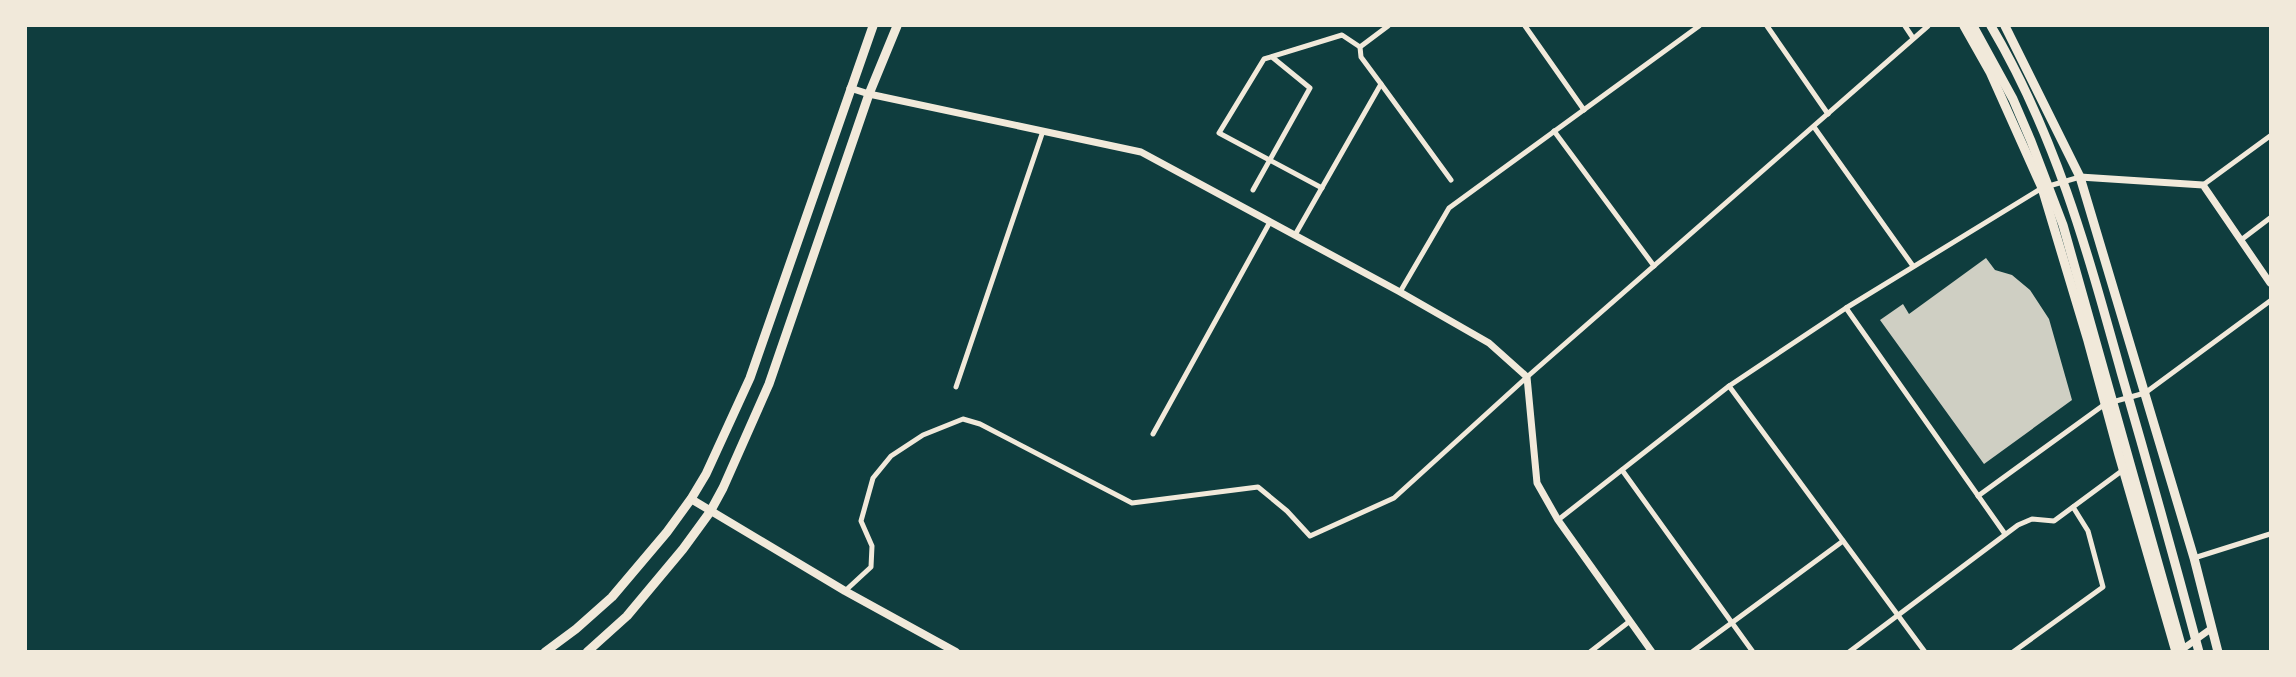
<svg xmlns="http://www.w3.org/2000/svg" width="2296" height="677" viewBox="0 0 2296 677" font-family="'Alegreya Sans',sans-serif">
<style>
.building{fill:#cfcfc3}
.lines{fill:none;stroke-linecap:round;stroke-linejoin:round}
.minor{stroke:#f1e9da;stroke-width:5}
.tertiary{stroke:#f1e9da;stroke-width:7}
.secondary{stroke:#f1e9da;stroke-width:8}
.primary{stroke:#f1e9da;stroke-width:9}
.trunk{stroke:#f1e9da;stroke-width:9}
</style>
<rect width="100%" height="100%" fill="#0f3d3e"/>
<!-- building -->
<path class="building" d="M1986,258l9,12 17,5 18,15 19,29 23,81 -88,64 -104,-144 23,-16 6,10z"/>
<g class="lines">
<!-- minor -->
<g class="minor">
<path d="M1525,26l59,84"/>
<path d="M1767,26l61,88"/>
<path d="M1905,26l8,12"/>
<path d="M1381,84l70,96"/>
<path d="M1814,127l99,139"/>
<path d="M1554,131l100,135"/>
<path d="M2203,185l67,-49"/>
<path d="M1322,188l-103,-55 45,-74 78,-24 18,12"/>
<path d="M1253,190l57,-102 -38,-31"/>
<path d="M1295,235l86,-151 -20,-27 -1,-10 28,-21"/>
<path d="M2241,240l29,-22"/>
<path d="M1400,292l49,-84 250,-182"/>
<path d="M1846,308l159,226"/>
<path d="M1729,386l196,266"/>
<path d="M956,387l87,-256"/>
<path d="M1153,434l117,-212"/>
<path d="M1622,470l131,182"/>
<path d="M1978,496l127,-92 40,-11 125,-92"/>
<path d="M1558,520l171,-134 117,-78 196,-120 38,-11"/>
<path d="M2194,558l76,-24"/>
<path d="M845,591l26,-24 1,-21 -11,-25 12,-43 18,-22 32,-21 40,-16 17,5 152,79 126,-16 29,24 23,25 84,-38 133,-121 401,-351"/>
<path d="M1590,652l40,-31"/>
<path d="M1692,652l151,-111"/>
<path d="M1849,652l169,-127 14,-6 22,2 69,-51"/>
<path d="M2013,652l90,-65 -15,-56 -15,-24"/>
</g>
<!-- tertiary -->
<g class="tertiary">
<path d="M850,88l19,6 272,58 259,140 89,51 38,34 10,106 21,37 94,132"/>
<path d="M2080,177l123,8 67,98"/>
<path d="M2180,651l32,-23"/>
</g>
<!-- secondary -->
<path class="secondary" d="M691,499l154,92 111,61"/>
<!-- primary -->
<g class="primary">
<path d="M1964,26l26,46 52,116 46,153 31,114 57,197"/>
<path d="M2005,26l75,151 114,381 24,94"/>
<path d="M545,652l31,-23 36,-32 55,-65 24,-33 15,-25 44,-96 123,-352"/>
<path d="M587,652l40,-36 56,-67 27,-37 13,-24 46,-104 100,-290 28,-68"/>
</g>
<!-- trunk -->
<g class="trunk">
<path d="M1973,26l40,73 18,42 32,84 120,427"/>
<path d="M1991,26c65,110 96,224 130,346 27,93 53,186 78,280"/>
</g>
</g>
<!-- border -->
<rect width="2296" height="677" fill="none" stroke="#f1e9da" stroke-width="54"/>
</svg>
